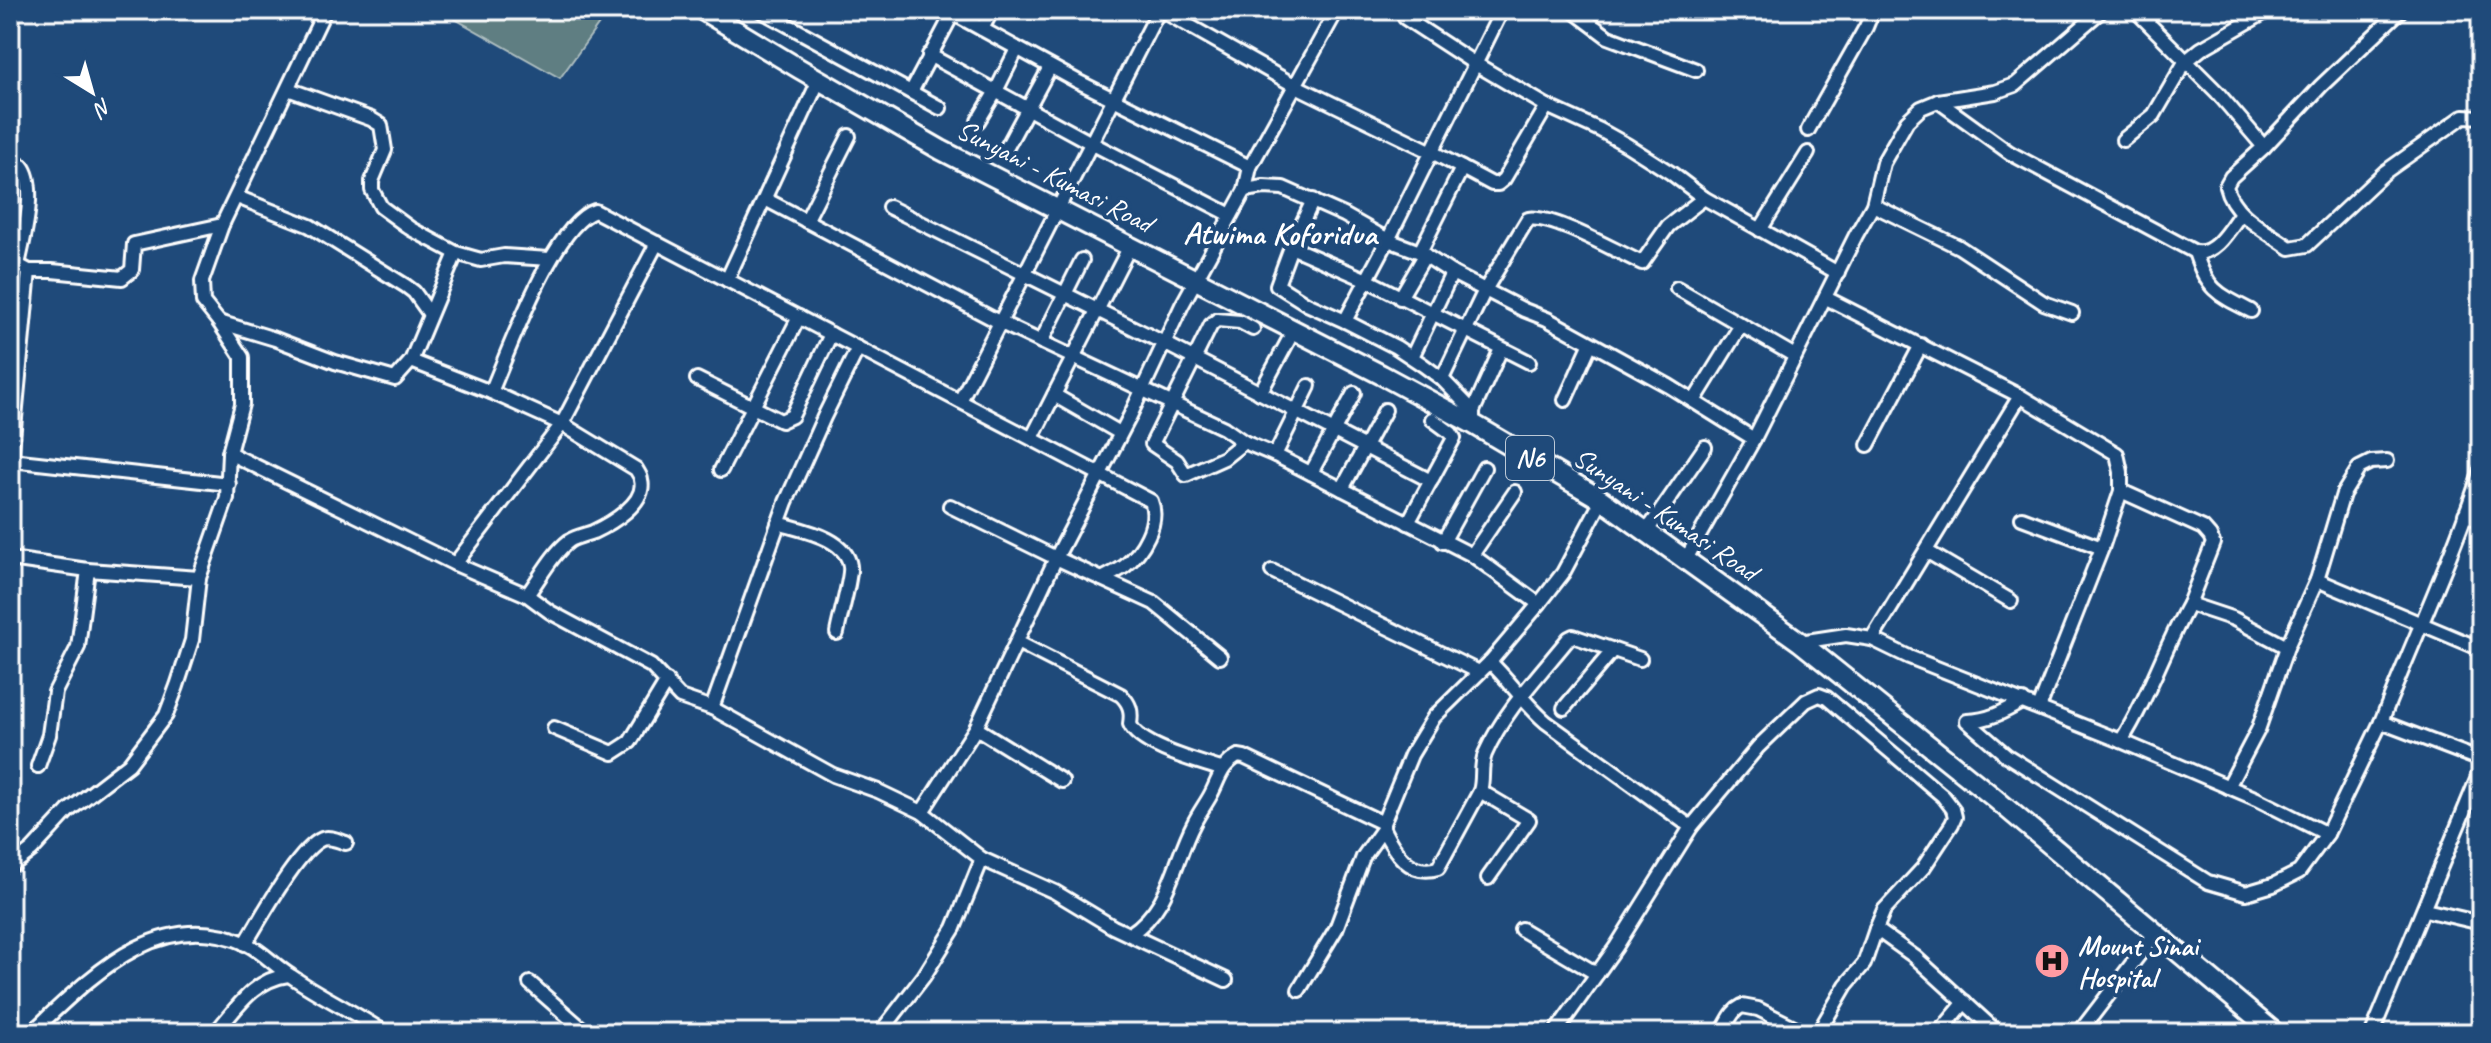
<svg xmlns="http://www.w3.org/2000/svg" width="2491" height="1043" viewBox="0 0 2491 1043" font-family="Caveat,sans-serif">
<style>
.green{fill:#5e7e82;stroke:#aebec0;stroke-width:2}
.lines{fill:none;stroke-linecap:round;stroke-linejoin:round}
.minor-casing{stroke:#fff;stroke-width:18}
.primary-casing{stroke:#fff;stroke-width:24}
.minor{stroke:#1f4a7a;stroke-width:12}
.primary{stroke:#1f4a7a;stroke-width:18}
.labels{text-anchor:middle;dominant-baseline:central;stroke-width:8;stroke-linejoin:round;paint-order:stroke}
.shield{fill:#1f4a7a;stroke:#bcc9d7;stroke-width:2}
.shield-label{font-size:26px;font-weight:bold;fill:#fff}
.street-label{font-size:28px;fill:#fff;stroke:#1f4a7a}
.poi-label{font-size:28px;font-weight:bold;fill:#fff;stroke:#1f4a7a;text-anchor:start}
.quarter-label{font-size:32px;font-weight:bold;fill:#fff;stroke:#1f4a7a}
</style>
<rect width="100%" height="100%" fill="#1f4a7a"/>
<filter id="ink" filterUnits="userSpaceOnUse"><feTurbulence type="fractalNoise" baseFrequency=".0125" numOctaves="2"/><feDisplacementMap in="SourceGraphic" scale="16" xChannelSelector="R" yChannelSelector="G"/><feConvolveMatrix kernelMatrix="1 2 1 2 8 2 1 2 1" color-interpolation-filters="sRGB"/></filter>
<g filter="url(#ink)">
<!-- green -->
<path class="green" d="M439,10h170l-49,68z"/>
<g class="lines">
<defs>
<g id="minor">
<path d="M760,10l180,98"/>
<path d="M947,10l130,71 173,86"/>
<path d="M1161,10l133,75 138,67 60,32h6l6,-5 43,-73"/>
<path d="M1572,10l36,27 88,33"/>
<path d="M2135,10l82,82 47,55"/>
<path d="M2401,10l-80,76 -57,61 -33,30 -5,9c7,30 41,45 64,62l17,-3 78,-73 79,-56 17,1"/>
<path d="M1405,18l69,45 73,43 53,24 27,15 44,28 33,25 134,75"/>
<path d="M982,29l10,-19"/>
<path d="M929,55l164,89 138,71"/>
<path d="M288,89l83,30 10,6 4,25 -13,31v9l9,17 30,22 45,24 25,7 23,-4 45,3"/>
<path d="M911,92l42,-79"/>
<path d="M1938,101l72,52 185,99c20,4 35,-24 46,-39"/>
<path d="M978,121l18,-30 21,-42"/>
<path d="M1808,130l58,-103 7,-17"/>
<path d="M2123,140l31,-25 31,-53 16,-13 68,-39"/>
<path d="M1007,147l43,-80"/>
<path d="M10,162l12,4c16,20 1,75 -4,99"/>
<path d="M1245,190l19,-3 19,1 61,27 44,25 32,12 32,21 72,37 23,9 122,67 85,53"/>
<path d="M237,197l73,29 96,60 8,6 15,21"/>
<path d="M765,199l234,123 225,106 20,14 31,13 197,100 67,49 24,-31 39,-73"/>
<path d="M1313,200l-22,47 -14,38 30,19 38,17"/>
<path d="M1873,205l86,42 85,56 28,10"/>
<path d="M889,207l275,136 267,138"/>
<path d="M806,221l43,-85"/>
<path d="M1760,230l48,-77"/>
<path d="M1291,247l76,33 162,82"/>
<path d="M1420,252l42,-84"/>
<path d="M2195,252c12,38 22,42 56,59"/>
<path d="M10,264l8,1 11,6 -18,189 218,24"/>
<path d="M29,271h23l70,7 10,-8 2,-26 88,-19"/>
<path d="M727,280l92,-200"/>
<path d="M1677,288l118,68"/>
<path d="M1400,298l25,-43"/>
<path d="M1826,298l194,98 97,58 4,18v19l-19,57 -63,160"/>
<path d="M219,322l56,17 60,23 60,17 16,-18 45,-108"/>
<path d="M1041,342l41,-82"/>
<path d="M1412,357l40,-84"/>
<path d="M411,361l80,31 71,32 74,45c2,4 5,7 5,11 6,23 -31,44 -48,52 -8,3 -16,4 -24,9 -17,13 -29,37 -42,54"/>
<path d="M697,379l84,42 11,-5 39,-82"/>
<path d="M1442,379l43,-89 43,-71c24,-5 89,33 114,44l26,-37 36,-28"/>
<path d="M491,392c18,-41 63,-169 104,-181l556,290c9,22 -9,51 -26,65 -7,5 -16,9 -23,13"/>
<path d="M1260,393l34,-63"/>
<path d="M1054,395l66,38"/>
<path d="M1565,400l25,-55"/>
<path d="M960,401l199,-391"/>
<path d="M1694,401l47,-76"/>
<path d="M1473,411l28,-62"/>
<path d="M1473,424v-13l-31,-32 -19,-14 -27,-18 -51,-26 43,-81 114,-230"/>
<path d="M1032,438l98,-192"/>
<path d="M1244,442l-20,16 -38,17 -9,-14 -25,-17 59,-119 6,-5 23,2 13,7"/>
<path d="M1868,445l53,-100"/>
<path d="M229,453l226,111 72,31 23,17 101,54 29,31 32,11 121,67 45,16 44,21 60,47 -28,69 -30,48 -44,57"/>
<path d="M1275,455l34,-69"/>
<path d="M721,470l78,-153"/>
<path d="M2481,470c-28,86 -67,168 -100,252l100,38"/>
<path d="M1311,473l43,-80"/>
<path d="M1342,489l43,-79"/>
<path d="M2121,491l82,37 7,8 3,7 -24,61"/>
<path d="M950,506l106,52 98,45 66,54"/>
<path d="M2465,514l16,7"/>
<path d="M2022,518l80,30"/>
<path d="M778,523c22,7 68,14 72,43 2,10 -11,54 -13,67"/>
<path d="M1408,523l46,-85 -3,-5 -19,-14"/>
<path d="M1647,531l58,-84"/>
<path d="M1443,542l41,-74"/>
<path d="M1926,551l85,50"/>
<path d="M1472,555l43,-63"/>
<path d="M10,559l78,11 111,8"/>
<path d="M1686,559l68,-120 102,-204 17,-30 10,-42 24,-42 14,-13 17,-7 57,-9 20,-7 87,-75"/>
<path d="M455,564l107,-140 95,-181"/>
<path d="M1272,571l207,101"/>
<path d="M2317,580l164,69"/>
<path d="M1872,639l148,-243"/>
<path d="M1017,642l104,53c9,9 11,16 9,29 8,22 69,38 91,45"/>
<path d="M1800,642l46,-7 26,4 37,18 212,84 136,58 70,35 54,-112"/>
<path d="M1490,662c20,19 35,42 56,60l145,105"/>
<path d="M2023,701c-19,11 -34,19 -56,20l39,34 202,127 38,11 27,-8 26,-13 28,-38"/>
<path d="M712,708l74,-206 38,-85 34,-69"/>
<path d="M1564,708l49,-58"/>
<path d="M554,728l59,25 17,-11 37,-61"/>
<path d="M976,728l86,53"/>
<path d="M2121,741c28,-44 43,-93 68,-137l45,15 53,28"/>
<path d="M38,766l11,-31 6,-43 23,-45 10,-77"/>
<path d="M2228,787l30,-57 29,-83 30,-67 26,-86 16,-26 12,-6 16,-1"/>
<path d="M1480,791l49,29 -41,58"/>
<path d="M922,812l54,-84 80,-170 74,-142 52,-111 63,-115 5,-23 87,-157"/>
<path d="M1383,829c11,22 26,48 55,39l42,-77c4,-12 0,-24 5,-37 19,-43 55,-80 84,-116l4,-2 67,23"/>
<path d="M982,859l73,33 58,35 113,53"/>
<path d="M10,867l22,-17 36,-39 61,-47 37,-49 11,-29 15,-46 7,-62 28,-80 2,-45 13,-49v-47l-23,-35 -16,-20 -1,-21 20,-56 103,-215"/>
<path d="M2425,910l56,13"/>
<path d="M1521,929l76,45"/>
<path d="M1130,934c41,-27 43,-71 64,-111 5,-10 11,-18 16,-27 9,-16 10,-30 28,-40l6,1 139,66"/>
<path d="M245,944c15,-24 53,-95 77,-105 8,-3 17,2 24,4"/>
<path d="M530,983l57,50"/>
<path d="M1299,990l37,-61 27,-72 20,-28v-6l28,-68 23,-38 56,-55 49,-58"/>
<path d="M31,1033c59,-55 127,-129 216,-89 17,9 28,22 44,32 30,21 64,36 94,57"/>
<path d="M215,1033c22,-25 38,-53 73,-58"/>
<path d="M1555,1033l61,-86 75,-120 67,-80 48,-46 13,-6 8,3 116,98 10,13 2,8 -3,7 -29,44 -39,42 -8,19 39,28 83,76"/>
<path d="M1721,1033c8,-11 9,-21 21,-27l16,3 44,22 9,1 10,-4 25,-43 18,-21 12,-35"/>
<path d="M1939,1033l26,-31"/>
<path d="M2079,1033l76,-99"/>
<path d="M2372,1033l109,-263"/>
</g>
<path id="primary" d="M702,10l98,59 141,81 441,225 91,49 129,76 198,142 192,154 283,237"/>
</defs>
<!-- minor casing -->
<use href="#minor" class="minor-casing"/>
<!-- primary casing -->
<use href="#primary" class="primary-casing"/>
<!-- minor -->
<use href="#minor" class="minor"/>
<!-- primary -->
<use href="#primary" class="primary"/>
</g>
</g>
<!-- icons -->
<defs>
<symbol id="hospital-disc" viewBox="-11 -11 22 22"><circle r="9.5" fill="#ff9aa2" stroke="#1f4a7a"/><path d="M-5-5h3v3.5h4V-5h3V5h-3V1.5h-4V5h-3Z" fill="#111"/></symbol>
</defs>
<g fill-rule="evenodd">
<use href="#hospital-disc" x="2032" y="941" width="40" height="40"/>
</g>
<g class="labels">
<!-- shield labels -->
<rect class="shield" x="1506" y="436" width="48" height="44" rx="6"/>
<g class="shield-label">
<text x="1530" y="458">N6</text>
</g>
<!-- street labels -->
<g class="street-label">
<text transform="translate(1055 176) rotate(27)">Sunyani - Kumasi Road</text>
<text transform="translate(1666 514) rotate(34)">Sunyani - Kumasi Road</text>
</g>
<!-- poi labels -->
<g class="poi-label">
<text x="2078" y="945">Mount Sinai<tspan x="2078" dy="32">Hospital</tspan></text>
</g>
<!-- quarter labels -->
<g class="quarter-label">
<text x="1280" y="233">Atwima Koforidua</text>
</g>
</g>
<!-- margin -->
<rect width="2491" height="1043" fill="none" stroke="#1f4a7a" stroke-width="40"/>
<rect x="20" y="20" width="2451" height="1003" fill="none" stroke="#fff" stroke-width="3" filter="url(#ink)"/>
<!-- north arrow -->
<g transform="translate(92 92) rotate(143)" stroke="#1f4a7a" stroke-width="6" paint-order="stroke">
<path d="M0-6L14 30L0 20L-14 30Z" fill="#ffffff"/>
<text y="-12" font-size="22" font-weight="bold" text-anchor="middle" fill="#ffffff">N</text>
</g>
</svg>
